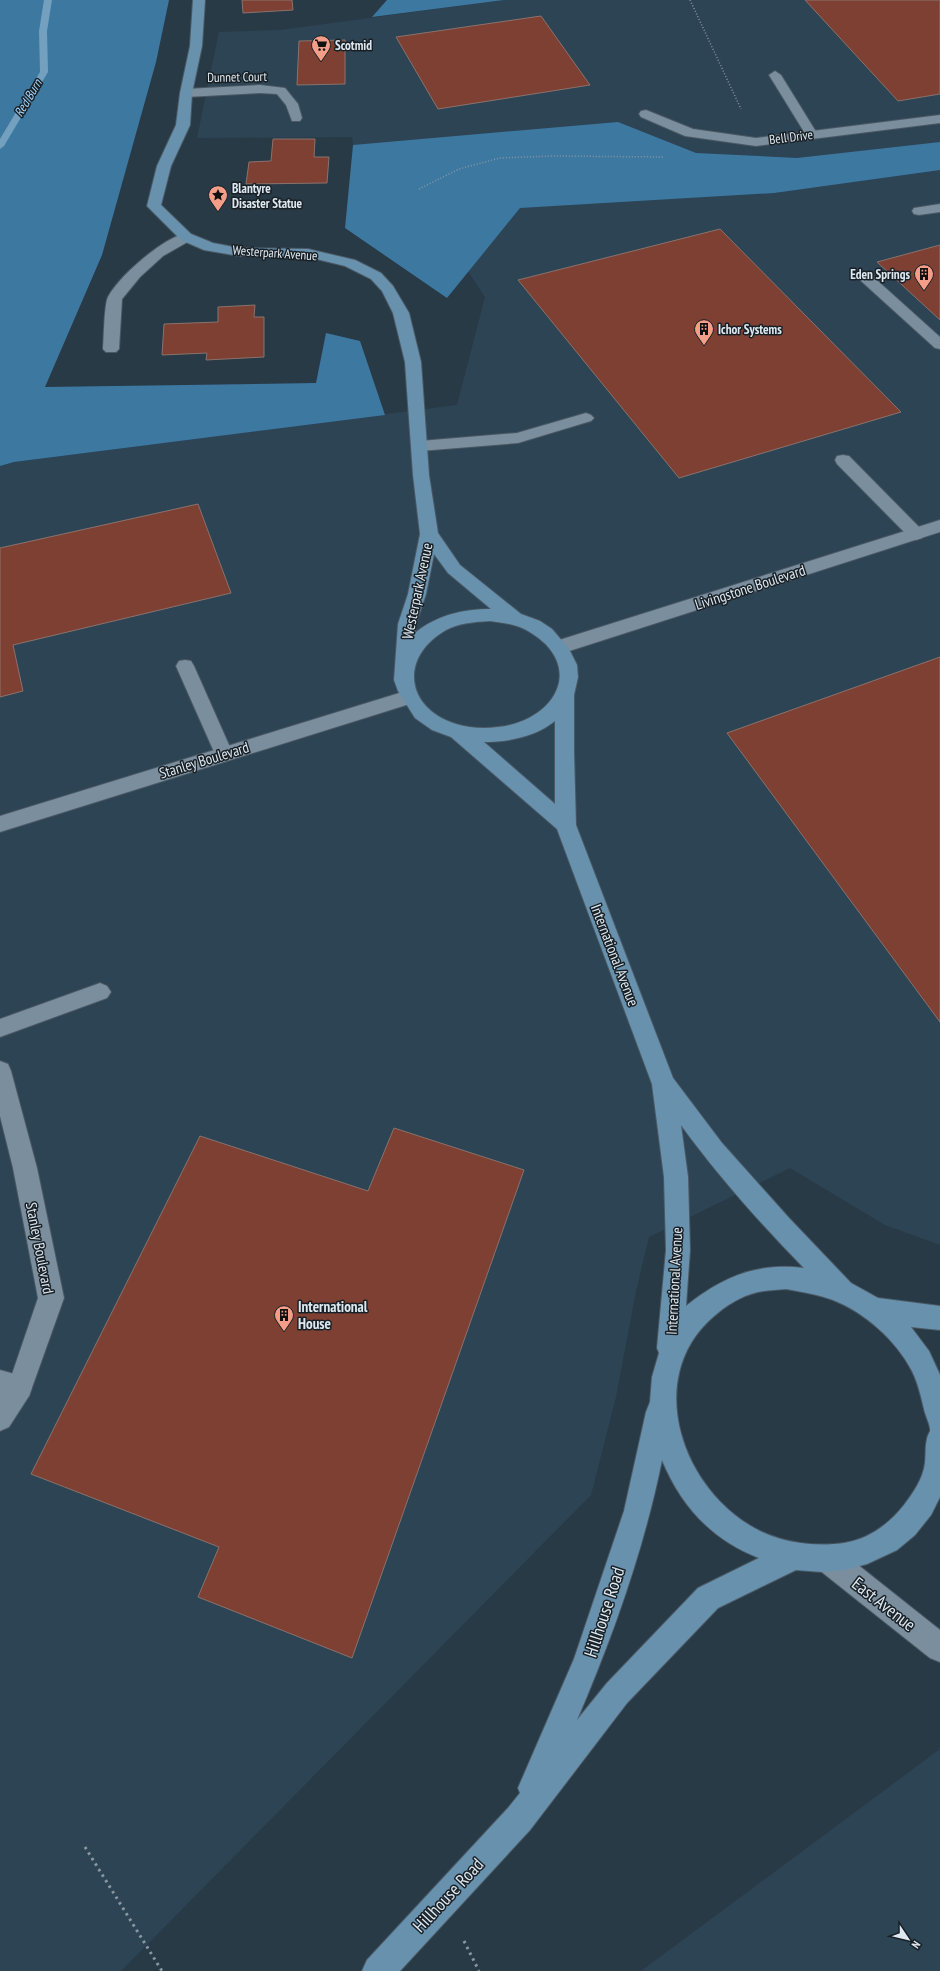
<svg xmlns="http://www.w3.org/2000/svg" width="940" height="1971" viewBox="0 0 940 1971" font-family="'PT Sans Narrow',sans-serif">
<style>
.built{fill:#2d4455}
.forest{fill:#3d78a1}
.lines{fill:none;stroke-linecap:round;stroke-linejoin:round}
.stream{fill:#74a0c0;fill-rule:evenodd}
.building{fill:#7e4032;stroke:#8a726c}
.lane-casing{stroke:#4a5964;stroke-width:2}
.street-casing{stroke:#4a5964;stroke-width:2}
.secondary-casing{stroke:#4a5964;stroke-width:2}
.path-far1{stroke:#8997a1;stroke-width:1.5;stroke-dasharray:1 2;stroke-linecap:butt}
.path{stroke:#8997a1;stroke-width:3;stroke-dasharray:2.5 4;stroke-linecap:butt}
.lane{fill:#7b8e9d;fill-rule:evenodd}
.street{fill:#7b8e9d;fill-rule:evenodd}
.secondary{fill:#6891ae;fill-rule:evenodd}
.labels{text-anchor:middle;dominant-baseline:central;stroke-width:3;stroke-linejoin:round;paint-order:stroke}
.far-poi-label{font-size:13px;font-weight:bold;fill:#dee8f0;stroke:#182026;text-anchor:start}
.far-street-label{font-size:13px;fill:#dee8f0;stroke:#182026}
.far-water-label{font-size:13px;font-style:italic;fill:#a6d6fb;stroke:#182026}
.street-label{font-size:15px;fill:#dee8f0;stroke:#182026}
.poi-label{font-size:15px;font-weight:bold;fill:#dee8f0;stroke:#182026;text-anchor:start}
.near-street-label{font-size:18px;fill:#dee8f0;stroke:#182026}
</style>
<rect width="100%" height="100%" fill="#293a47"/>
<!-- built -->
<g class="built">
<path d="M504,0h436v1245l-55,-20 -95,-57 -141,69 -13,54 -20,106 -25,98 -470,476h-121v-1505l14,-4 443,-57 28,-108 -36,-55 -13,-44 -83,-53 -1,-8 -155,1 22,-106 61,-2z"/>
<path d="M940,1749v222h-299z"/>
</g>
<!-- forest -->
<g class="forest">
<path d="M0,0h169l-13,62 -54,193 -57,132 271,-4 10,-50 34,8 25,74 -371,47 -14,4z"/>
<path d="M387,0h117l-132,17z"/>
<path d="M618,122l78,31 101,5 143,-16v28l-166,23 -254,15 -73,90 -102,-70 8,-83z"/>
</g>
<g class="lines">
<!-- stream -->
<path class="stream" d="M44,0h8l-5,31 1,41 -44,74 -4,3v-10l40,-67 -1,-41z"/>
</g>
<!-- building -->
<g class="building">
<path d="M242,0h50l1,10 -50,3z"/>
<path d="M805,0h135v94l-42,7z"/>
<path d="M541,16l49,69 -152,24 -42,-72z"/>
<path d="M345,40v44l-48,1 2,-44z"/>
<path d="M273,139h42l-1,18h15l-2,26 -81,1 3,-22 22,-1z"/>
<path d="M720,229l181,183 -222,66 -161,-198z"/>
<path d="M940,245v75l-63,-58z"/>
<path d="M255,305l-1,12h10v40l-58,3 1,-7 -45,2 2,-31 54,-2v-15z"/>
<path d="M198,504l33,89 -218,52 10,46 -23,6v-149z"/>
<path d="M940,657v365l-213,-289z"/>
<path d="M394,1128l130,42 -172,488 -154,-61 21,-50 -188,-73 169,-338 168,55z"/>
</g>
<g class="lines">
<defs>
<g id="lane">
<path d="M775,71l6,4 37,60 -2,3 -4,1 -6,-4 -37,-60z"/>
<path d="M260,85l25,3 13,16 4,14 -2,3h-8l-6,-16 -9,-11 -17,-1 -74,4 -6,-4 6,-4z"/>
<path d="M940,204v8l-21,3 -5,-1 -2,-3 2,-3z"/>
<path d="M865,273l5,1 70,63v12l-5,-1 -75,-68 -2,-3 2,-3z"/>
<path d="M586,413l5,2 3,3 -3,3 -73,22 -98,8 -6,-1 -2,-4 2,-4 6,-1 97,-8z"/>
<path d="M843,455l6,1 73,74 2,4 -2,4 -6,2 -6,-2 -73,-74 -2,-4 2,-4z"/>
<path d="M185,660l6,1 3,5 39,88 -2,5 -7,2 -7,-2 -2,-5 -39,-88 3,-5z"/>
<path d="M100,983l7,3 4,6 -4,6 -107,39v-18z"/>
<path d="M0,1370l29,8 3,9 -3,9 -9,3 -20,-5z"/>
</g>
<g id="street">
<path d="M646,110l47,19 63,9 184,-23v8l-184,23 -71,-10 -44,-19 -2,-3 2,-3z"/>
<path d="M186,233l5,1 2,3 -2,3 -28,16 -23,21 -18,22 -3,50 -3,3h-10l-3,-3c1,-11 1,-44 5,-52 12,-22 54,-58 78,-64z"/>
<path d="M940,520v12l-380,122 -7,-2 -2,-5 2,-5z"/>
<path d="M409,690l7,2 3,5 -3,5 -416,130v-16z"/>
<path d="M0,1061l8,3 3,7 26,97 27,130 -35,98 -20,31 -9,4v-37l10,-14 28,-82 -25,-130 -13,-52z"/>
<path d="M828,1545l10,4 102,81v32l-10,-4 -112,-89 -4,-10 4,-10z"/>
</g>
<path id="secondary" d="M193,0h12l-3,46 -10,47 -2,32 -19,41 -10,39 30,29 22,9 26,5 69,1 47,11 26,13 12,13 16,27 12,49 8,113 9,58 22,32 61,49 19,7 12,8 17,20 8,16 1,12 -4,18v57l2,73 97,253 49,65 67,75 62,65 27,15 62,8v24l-29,-3 18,24 11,24v122l-9,18 -16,20 -18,15 -30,14 -22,6 -23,2 -26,-2 -78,38 -91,95 -97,127 -130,141h-38l5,-11 141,-152 12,-15 -2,-5 56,-129 50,-148 22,-99 4,-10 2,-25 7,-24 -2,-5 9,-98 -2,-73 -12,-93 -95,-255 -106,-92 -19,-7 -17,-12 -17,-27 -4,-11 4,-56 10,-30 12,-60 -7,-59 -8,-113 -12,-49 -11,-22 -11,-12 -26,-13 -37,-9 -69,-1 -35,-6 -23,-10 -34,-34 10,-40 19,-41 4,-32 10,-47zM434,554l14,19 43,36c-28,0 -54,6 -76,24l1,-9 10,-30zM490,621c13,2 27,3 38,10 59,34 28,90 -30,96 -14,2 -29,1 -42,-3 -51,-16 -57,-67 -10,-94 13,-7 29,-8 44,-9zM555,721v83l-71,-62c24,0 51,-5 71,-21zM681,1125c37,51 79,98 123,143 -47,-6 -82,9 -118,38l4,-56 -2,-73zM786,1289c16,3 31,5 47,11 31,12 63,40 79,71 6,12 9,25 12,38 1,6 7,17 6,22 -1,3 -3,5 -3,8 -2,7 -1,16 -2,24 -2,16 -12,30 -21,42 -15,19 -35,34 -60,38 -28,4 -61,0 -86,-13 -75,-38 -116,-151 -45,-213 12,-11 28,-21 45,-25 9,-2 19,-2 28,-3zM662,1460c19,46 50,80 97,98l-61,30 -91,95 -30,37c36,-84 67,-171 85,-260z"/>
</defs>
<!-- lane casing -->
<use href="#lane" class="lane-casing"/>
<!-- street casing -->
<use href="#street" class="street-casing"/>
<!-- secondary casing -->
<use href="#secondary" class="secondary-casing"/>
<!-- path-far1 -->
<g class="path-far1">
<path d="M690,0l51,109"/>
<path d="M419,189l40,-20 41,-11 51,-2 113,1"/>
</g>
<!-- path -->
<g class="path">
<path d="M85,1847l77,124"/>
<path d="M464,1941l15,30"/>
</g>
<!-- lane -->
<use href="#lane" class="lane"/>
<!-- street -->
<use href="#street" class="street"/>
<!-- secondary -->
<use href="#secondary" class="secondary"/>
</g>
<!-- icons -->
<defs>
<symbol id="supermarket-pin" viewBox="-11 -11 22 30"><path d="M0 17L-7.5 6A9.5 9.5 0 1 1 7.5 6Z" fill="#f49e89" stroke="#182026"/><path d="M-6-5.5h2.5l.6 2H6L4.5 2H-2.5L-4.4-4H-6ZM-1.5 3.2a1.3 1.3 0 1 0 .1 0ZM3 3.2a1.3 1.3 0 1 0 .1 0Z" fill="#111"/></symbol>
<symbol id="sight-pin" viewBox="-11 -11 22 30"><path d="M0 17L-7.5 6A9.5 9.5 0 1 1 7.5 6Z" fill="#f49e89" stroke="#182026"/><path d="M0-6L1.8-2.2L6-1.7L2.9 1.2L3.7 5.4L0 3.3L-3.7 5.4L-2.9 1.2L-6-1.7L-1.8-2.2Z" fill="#111"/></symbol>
<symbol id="building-pin" viewBox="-11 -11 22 30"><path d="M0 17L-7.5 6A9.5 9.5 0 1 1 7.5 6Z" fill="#f49e89" stroke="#182026"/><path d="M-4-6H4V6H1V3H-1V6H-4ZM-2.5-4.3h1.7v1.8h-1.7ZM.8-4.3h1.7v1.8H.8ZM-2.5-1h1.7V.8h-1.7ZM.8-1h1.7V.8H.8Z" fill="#111"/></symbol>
</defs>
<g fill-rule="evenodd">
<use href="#supermarket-pin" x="310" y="34" width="22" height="30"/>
<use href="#sight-pin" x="207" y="184" width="22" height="30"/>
<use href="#building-pin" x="913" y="263" width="22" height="30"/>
<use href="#building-pin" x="693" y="318" width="22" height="30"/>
<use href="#building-pin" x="273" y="1304" width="22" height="30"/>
</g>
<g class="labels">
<!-- far-poi labels -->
<g class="far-poi-label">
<text x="335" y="45">Scotmid</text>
<text x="232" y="188">Blantyre<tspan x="232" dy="15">Disaster Statue</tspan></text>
<text x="910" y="274" text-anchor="end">Eden Springs</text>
<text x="718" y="329">Ichor Systems</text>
</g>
<!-- far-street labels -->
<g class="far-street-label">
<text transform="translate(237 77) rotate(-1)">Dunnet Court</text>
<text transform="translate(791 137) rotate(-7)">Bell Drive</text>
<text transform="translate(275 253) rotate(4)">Westerpark Avenue</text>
</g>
<!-- far-water labels -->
<g class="far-water-label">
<text transform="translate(28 98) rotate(-59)">Red Burn</text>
</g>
<!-- street labels -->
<g class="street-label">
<text transform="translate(750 587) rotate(-18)">Livingstone Boulevard</text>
<text transform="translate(417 591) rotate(-78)">Westerpark Avenue</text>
<text transform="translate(204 760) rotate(-17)">Stanley Boulevard</text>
<text transform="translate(615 955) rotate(69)">International Avenue</text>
<text transform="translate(40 1248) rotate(79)">Stanley Boulevard</text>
<text transform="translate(674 1281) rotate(-87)">International Avenue</text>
</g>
<!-- poi labels -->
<g class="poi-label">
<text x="298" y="1306">International<tspan x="298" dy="17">House</tspan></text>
</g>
<!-- near-street labels -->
<g class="near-street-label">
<text transform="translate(884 1604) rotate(38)">East Avenue</text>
<text transform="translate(604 1612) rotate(-72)">Hillhouse Road</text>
<text transform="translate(448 1895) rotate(-47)">Hillhouse Road</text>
</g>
</g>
<!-- north arrow -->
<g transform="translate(908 1939) rotate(125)" stroke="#182026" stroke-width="3" paint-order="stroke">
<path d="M0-3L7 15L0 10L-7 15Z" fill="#dee8f0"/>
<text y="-6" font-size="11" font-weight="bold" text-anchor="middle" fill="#dee8f0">N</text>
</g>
</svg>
